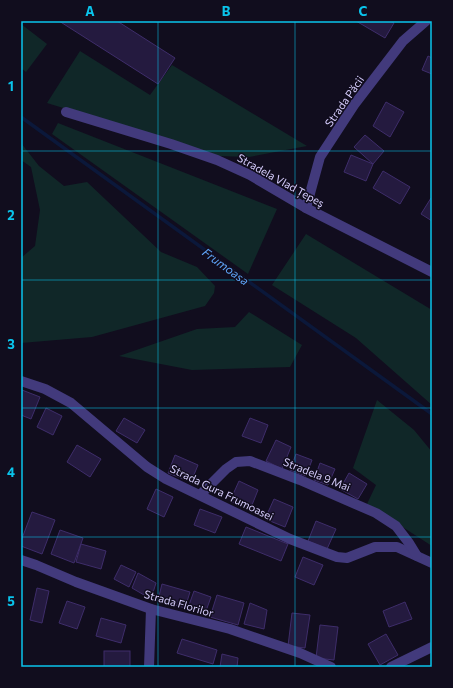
<svg xmlns="http://www.w3.org/2000/svg" width="453" height="688" viewBox="0 0 453 688" font-family="Commissioner,sans-serif">
<style>
.green{fill:#102728}
.lines{fill:none;stroke-linecap:round;stroke-linejoin:round}
.stream{stroke:#0b183a;stroke-width:3.5}
.building{fill:#241a3f;stroke:#3e2d6a}
.minor{stroke:#423a7c;stroke-width:10}
.grid{fill:none;stroke:#0ac4ec;stroke-width:1;stroke-opacity:0.55}
.labels{text-anchor:middle;dominant-baseline:central;stroke-width:3;stroke-linejoin:round;paint-order:stroke}
.street-label{font-size:11px;fill:#d6cdfd;stroke:#110d1e}
.water-label{font-size:12px;font-style:italic;fill:#5fa5f9;stroke:#110d1e}
.neatline{fill:none;stroke:#0ac4ec;stroke-width:1.5}
.grid-label{font-size:13px;text-anchor:middle;font-weight:bold;fill:#0ac4ec}
</style>
<rect width="100%" height="100%" fill="#110d1e"/>
<!-- green -->
<g class="green">
<path d="M21,24l26,20 -21,28 -5,-4z"/>
<path d="M80,51l70,44 22,-30 135,81 -58,11 -30,-1 -172,-53z"/>
<path d="M58,123l219,86 -29,65 -196,-140z"/>
<path d="M21,143l18,23 25,20 23,-4 74,70 36,15 18,19 -1,7 -9,13 -113,31 -71,6v-85l14,-12 5,-36 -9,-43 -10,-7z"/>
<path d="M306,234l126,76v95l-76,-67 -84,-53z"/>
<path d="M249,312l53,33 -12,22 -98,3 -73,-14 78,-27 38,-2z"/>
<path d="M377,400l37,30 18,22v94l-65,-42 9,-19 -23,-17z"/>
</g>
<g class="lines">
<!-- stream -->
<path class="stream" d="M21,117l411,297"/>
</g>
<!-- building -->
<g class="building">
<path d="M59,21h58l58,37 -17,26z"/>
<path d="M356,21h34l4,2 -9,15z"/>
<path d="M428,56l4,2v16l-10,-4z"/>
<path d="M386,102l18,10 -14,25 -17,-11z"/>
<path d="M365,135l19,16 -11,13 -19,-17z"/>
<path d="M351,155l22,9 -7,17 -22,-9z"/>
<path d="M383,171l27,16 -10,17 -27,-16z"/>
<path d="M431,198l1,1v22l-11,-7z"/>
<path d="M22,390l18,7 -9,22 -10,-4z"/>
<path d="M46,408l16,8 -9,19 -16,-8z"/>
<path d="M124,418l21,12 -8,13 -21,-12z"/>
<path d="M250,418l18,7 -7,18 -19,-7z"/>
<path d="M276,440l15,7 -9,22 -16,-8z"/>
<path d="M77,445l24,14 -11,18 -23,-15z"/>
<path d="M296,454l16,6 -6,16 -16,-6z"/>
<path d="M175,455l23,10 -7,17 -23,-9z"/>
<path d="M320,463l15,6 -7,16 -14,-5z"/>
<path d="M349,473l18,11 -9,15 -18,-10z"/>
<path d="M239,481l19,9 -8,20 -20,-9z"/>
<path d="M156,489l17,8 -9,20 -17,-8z"/>
<path d="M274,499l19,8 -8,20 -20,-8z"/>
<path d="M200,509l22,8 -7,16 -21,-8z"/>
<path d="M32,512l23,8 -13,34 -21,-8v-5z"/>
<path d="M316,521l20,8 -9,20 -19,-8z"/>
<path d="M246,527l42,17 -7,17 -42,-17z"/>
<path d="M60,530l23,8 -9,25 -23,-9z"/>
<path d="M81,544l25,7 -5,18 -25,-7z"/>
<path d="M303,557l20,8 -9,20 -19,-8z"/>
<path d="M121,565l15,7 -7,15 -15,-8z"/>
<path d="M138,573l18,10 -5,16 -19,-11z"/>
<path d="M162,584l28,8 -5,16 -27,-8z"/>
<path d="M37,588l12,3 -7,32 -12,-3z"/>
<path d="M194,591l17,6 -5,14 -17,-6z"/>
<path d="M217,595l27,8 -6,22 -28,-8z"/>
<path d="M67,601l18,6 -8,22 -18,-6z"/>
<path d="M405,602l7,17 -23,8 -6,-16z"/>
<path d="M250,603l17,7 -3,19 -20,-5z"/>
<path d="M292,613l18,2 -5,33 -17,-2z"/>
<path d="M101,618l25,7 -5,18 -25,-7z"/>
<path d="M320,625l18,2 -4,33 -18,-2z"/>
<path d="M386,634l12,21 -18,10 -12,-21z"/>
<path d="M182,639l35,11 -4,14 -36,-11z"/>
<rect x="104" y="651" width="26" height="16"/>
<path d="M222,654l16,4 -1,9h-17z"/>
</g>
<g class="lines">
<!-- minor -->
<g class="minor">
<path d="M66,112l105,32 46,16 33,15 56,33 126,64"/>
<path d="M306,208l14,-51 34,-52 49,-64 23,-20"/>
<path d="M21,381l24,8 26,14 76,64 19,12 124,60 47,18 10,1 28,-11h22l35,16"/>
<path d="M200,495l26,-26 10,-7 14,-1 50,19 76,33 20,13 13,17 8,13"/>
<path d="M21,560l15,5 40,17 75,27 79,20 70,24 31,14"/>
<path d="M149,667l2,-58"/>
<path d="M391,667l41,-20"/>
</g>
</g>
<!-- grid -->
<path class="grid" d="M158,21v646M295,21v646M21,151h411M21,280h411M21,408h411M21,537h411"/>
<g class="labels">
<!-- street labels -->
<g class="street-label">
<text transform="translate(344 101) rotate(-55)">Strada Păcii</text>
<text transform="translate(281 180) rotate(29)">Stradela Vlad Țepeş</text>
<text transform="translate(317 474) rotate(22)">Stradela 9 Mai</text>
<text transform="translate(222 492) rotate(26)">Strada Gura Frumoasei</text>
<text transform="translate(179 603) rotate(16)">Strada Florilor</text>
</g>
<!-- water labels -->
<g class="water-label">
<text transform="translate(226 266) rotate(36)">Frumoasa</text>
</g>
</g>
<!-- border -->
<rect width="453" height="688" fill="none" stroke="#110d1e" stroke-width="44"/>
<rect x="22" y="22" width="409" height="644" class="neatline"/>
<g class="grid-label">
<text x="90" y="16">A</text>
<text x="226" y="16">B</text>
<text x="363" y="16">C</text>
<text x="11" y="91">1</text>
<text x="11" y="220">2</text>
<text x="11" y="349">3</text>
<text x="11" y="477">4</text>
<text x="11" y="606">5</text>
</g>
</svg>
